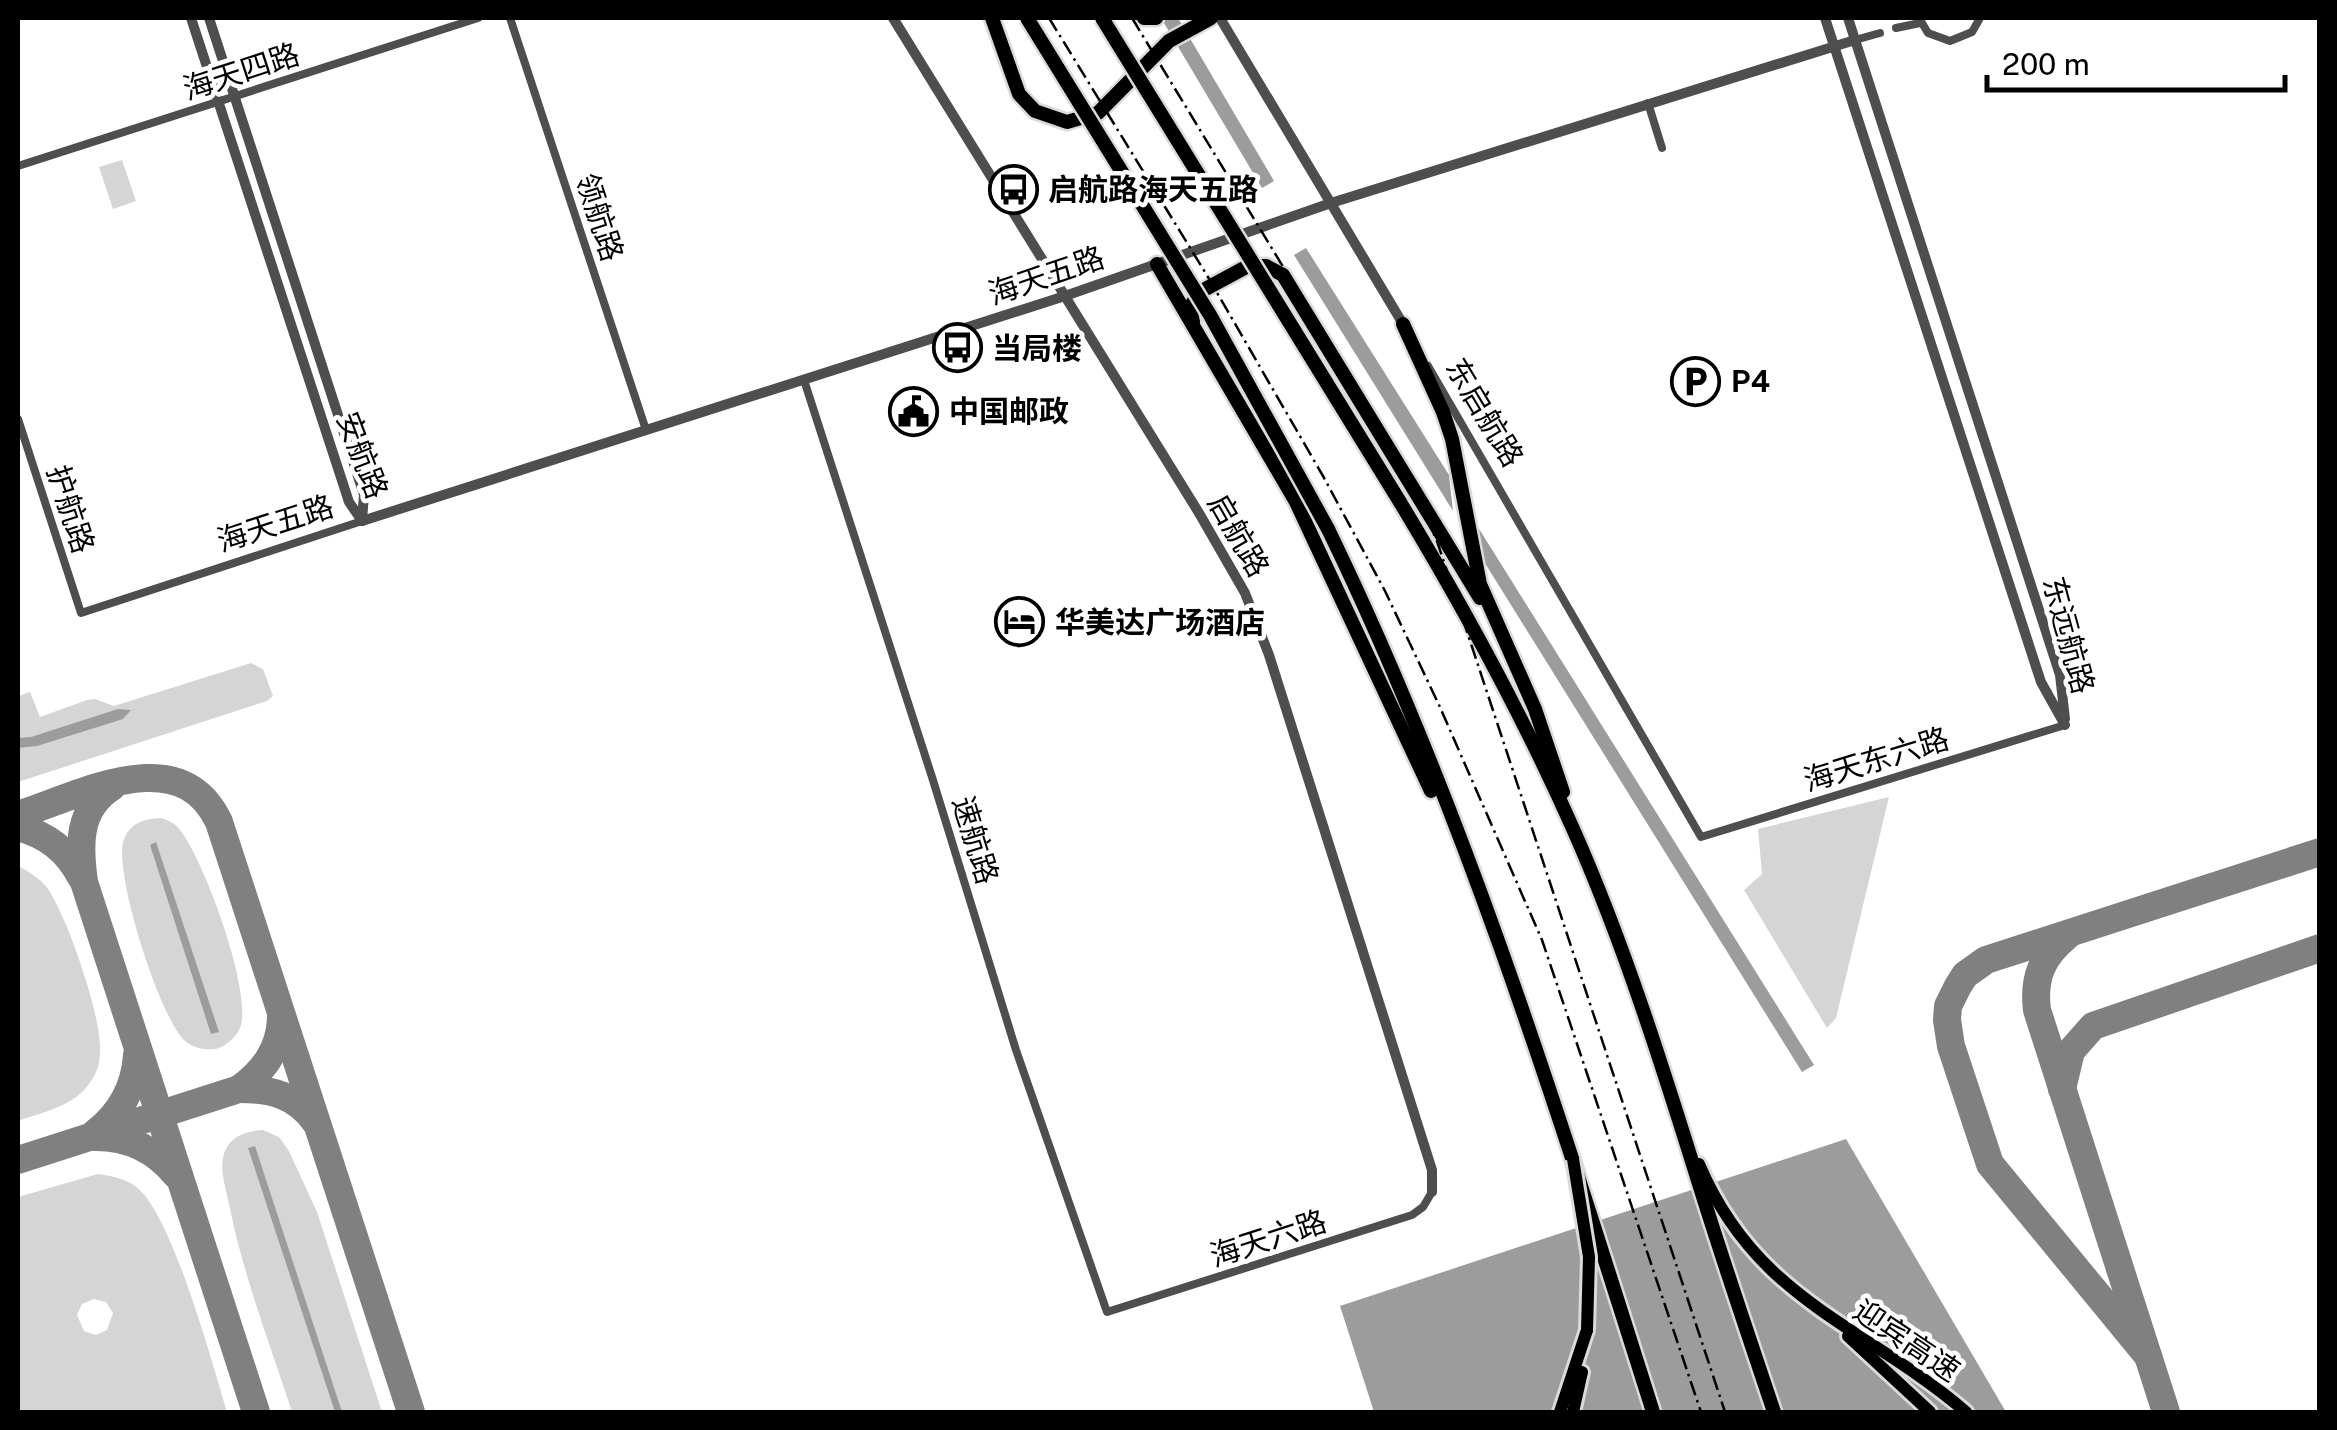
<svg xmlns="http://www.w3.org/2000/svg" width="2337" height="1430" viewBox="0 0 2337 1430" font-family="'Public Sans','Noto Sans SC',sans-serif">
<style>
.green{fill:#d5d5d5;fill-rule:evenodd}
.water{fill:#9c9c9c}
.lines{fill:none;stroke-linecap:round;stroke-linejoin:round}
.taxiway{stroke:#808080;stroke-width:28}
.primary-casing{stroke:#dbdbdb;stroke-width:18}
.trunk-casing{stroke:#dbdbdb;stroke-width:19}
.minor{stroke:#4e4e4e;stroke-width:8}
.tertiary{stroke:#4e4e4e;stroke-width:10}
.primary{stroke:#000;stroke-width:12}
.trunk{stroke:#000;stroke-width:14}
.rail{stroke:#000;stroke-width:2.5;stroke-dasharray:15 5 2.5 5;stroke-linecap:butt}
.primary-bridge-casing{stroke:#dbdbdb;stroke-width:18;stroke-linecap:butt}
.trunk-bridge-casing{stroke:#dbdbdb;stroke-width:19;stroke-linecap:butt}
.primary-bridge{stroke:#000;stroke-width:12}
.trunk-bridge{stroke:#000;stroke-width:14}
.labels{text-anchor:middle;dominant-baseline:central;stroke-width:9;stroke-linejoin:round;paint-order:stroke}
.street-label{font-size:30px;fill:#000;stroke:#fff}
.poi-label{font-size:30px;font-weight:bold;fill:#000;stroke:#fff;text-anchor:start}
</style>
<rect width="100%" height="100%" fill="#fff"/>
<!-- green -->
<g class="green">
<path d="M122,160l14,41 -23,8 -14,-42z"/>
<path d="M251,663l12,6 10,27 -6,5 -249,81v-86l12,-4 10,25 47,-17 8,-1 19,7z"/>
<path d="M1889,797l-53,221 -9,10 -83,-138 18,-16 -4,-45z"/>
<path d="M161,818c8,3 14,5 19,12 24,30 71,158 61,195 -3,11 -16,23 -27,24 -10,1 -21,-1 -29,-8 -25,-22 -73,-172 -61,-202 7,-17 21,-20 37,-21z"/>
<path d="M18,866c11,6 22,12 30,23 20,30 54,128 52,163 0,11 -3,20 -9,29 -15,25 -48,31 -73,40z"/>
<path d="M263,1130l16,7 10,14 28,61 65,200h-90c-22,-68 -49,-137 -63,-208 -3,-15 -9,-32 -6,-46 4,-21 22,-27 40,-28z"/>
<path d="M98,1174c12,2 26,4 37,12 36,24 78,180 92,226h-209v-215zM94,1299l12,3 7,11 -6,17 -11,5 -12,-4 -7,-16 5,-11z"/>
</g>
<!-- water -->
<g class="water">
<path d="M1161,18h17l96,163 -12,7z"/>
<path d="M1306,248l143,227 4,36 -159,-256z"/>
<path d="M1476,524l338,541 -12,7 -324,-520z"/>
<path d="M118,709l13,1 -8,9 -86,27 -19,2v-10l13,-1z"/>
<path d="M156,842l63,190 -8,2 -61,-189z"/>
<path d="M1846,1139l160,273h-632l-34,-106z"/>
<path d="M255,1146l87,266h-7l-87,-264z"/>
</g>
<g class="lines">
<!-- taxiway -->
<g class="taxiway">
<path d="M112,787c-35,22 -33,59 -28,95l172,530"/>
<path d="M18,815c63,-20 162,-76 201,7l192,590"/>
<path d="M18,827c29,8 49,23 63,50"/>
<path d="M2067,936c-25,20 -34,42 -30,74l129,402"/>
<path d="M239,1089c32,0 58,6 77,34"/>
<path d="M2062,1089l9,-38 22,-25 227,-78"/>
<path d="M95,1133c26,-20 40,-46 42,-78"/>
<path d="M96,1137c33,0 59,12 80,38"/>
<path d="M18,1160l221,-71c25,-18 41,-40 42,-71"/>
<path d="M2148,1356l-158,-192 -39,-118 -4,-26 1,-14 10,-20 7,-11 21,-15 334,-108"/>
</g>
<defs>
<g id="primary">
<path d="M1699,1164c58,137 164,160 267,248"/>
<path d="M1848,1336l82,76"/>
<path d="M1560,1412l27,-82"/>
<path d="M1573,1412l9,-40"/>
</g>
<g id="trunk">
<path d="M992,18l27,76 16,17 32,11 31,-9 71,-72 42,-23"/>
<path d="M1144,18h12"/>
<path d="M1157,264l139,238 135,289"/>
<path d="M1193,322l-3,-14 8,-15 50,-27h18l17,9 197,323"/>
<path d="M1403,324l40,88 9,27 28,145 55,125 28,83"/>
<path d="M1400,502c64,106 124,216 174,329 53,120 92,247 131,372 22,70 46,140 69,209"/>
<path d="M1328,529c137,282 231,586 325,883"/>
</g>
</defs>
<!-- primary casing -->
<use href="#primary" class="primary-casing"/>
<!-- trunk casing -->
<use href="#trunk" class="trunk-casing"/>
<!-- minor -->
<g class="minor">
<path d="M510,18l136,412"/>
<path d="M1919,18l9,15 22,8 22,-9 8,-14"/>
<path d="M1896,28l24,-5"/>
<path d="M1855,40l25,-7"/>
<path d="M1648,103l14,45"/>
<path d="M18,166l460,-148"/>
<path d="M1428,366l273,471 364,-112"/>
<path d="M804,380l128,397 84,273 91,262 305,-97 11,-8 9,-15"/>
<path d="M18,419l63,194 281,-92"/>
</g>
<!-- tertiary -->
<g class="tertiary">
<path d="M191,18l158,484 13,19"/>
<path d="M209,18l155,477 -2,25"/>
<path d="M893,18l306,495 46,80 24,62 163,515v22"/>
<path d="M1220,18l183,306"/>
<path d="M1825,18l216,664 24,43"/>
<path d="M1848,18l212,657 5,44"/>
<path d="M362,521l703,-225 266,-93 524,-163"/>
</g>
<!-- primary -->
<use href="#primary" class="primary"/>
<!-- trunk -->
<use href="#trunk" class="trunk"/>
<!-- rail -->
<g class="rail">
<path d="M1049,18l159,259 115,199 62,115 54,114 103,235 159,472"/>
<path d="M1132,18l266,438 39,85 288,871"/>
</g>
<defs>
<path id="primary-bridge" d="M1573,1159l16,98 -2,73"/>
<g id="trunk-bridge">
<path d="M1027,18l183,297 118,214"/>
<path d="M1102,18l298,484"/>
</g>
</defs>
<!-- primary-bridge casing -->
<use href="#primary-bridge" class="primary-bridge-casing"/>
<!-- trunk-bridge casing -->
<use href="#trunk-bridge" class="trunk-bridge-casing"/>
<!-- primary-bridge -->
<use href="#primary-bridge" class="primary-bridge"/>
<!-- trunk-bridge -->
<use href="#trunk-bridge" class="trunk-bridge"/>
</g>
<!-- icons -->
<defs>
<symbol id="bus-ring" viewBox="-11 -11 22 22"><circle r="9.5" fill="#fff" stroke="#000" stroke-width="1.5"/><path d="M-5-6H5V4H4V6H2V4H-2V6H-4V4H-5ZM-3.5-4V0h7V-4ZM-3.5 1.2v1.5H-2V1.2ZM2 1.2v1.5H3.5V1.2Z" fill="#000"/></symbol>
<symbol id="parking-ring" viewBox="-11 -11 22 22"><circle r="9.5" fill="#fff" stroke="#000" stroke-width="1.5"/><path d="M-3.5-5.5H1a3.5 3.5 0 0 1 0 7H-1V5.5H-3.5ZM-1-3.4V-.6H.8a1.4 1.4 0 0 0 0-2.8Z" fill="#000"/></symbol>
<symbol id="civic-ring" viewBox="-11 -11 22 22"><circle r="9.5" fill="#fff" stroke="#000" stroke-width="1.5"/><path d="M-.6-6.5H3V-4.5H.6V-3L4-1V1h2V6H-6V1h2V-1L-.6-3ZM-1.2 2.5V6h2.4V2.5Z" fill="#000"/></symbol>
<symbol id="hotel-ring" viewBox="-11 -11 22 22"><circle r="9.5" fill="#fff" stroke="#000" stroke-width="1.5"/><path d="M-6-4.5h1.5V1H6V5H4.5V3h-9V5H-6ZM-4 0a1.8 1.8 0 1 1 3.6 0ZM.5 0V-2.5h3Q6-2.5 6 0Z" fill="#000"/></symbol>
</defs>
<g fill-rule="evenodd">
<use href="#bus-ring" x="986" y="162" width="55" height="55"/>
<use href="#bus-ring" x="930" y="320" width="55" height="55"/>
<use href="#parking-ring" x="1668" y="354" width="55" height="55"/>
<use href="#civic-ring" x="886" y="384" width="55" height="55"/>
<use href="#hotel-ring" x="992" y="594" width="55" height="55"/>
</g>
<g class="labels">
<!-- street labels -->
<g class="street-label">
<text transform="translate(241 71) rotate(-18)">海天四路</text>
<text transform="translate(600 217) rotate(72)">领航路</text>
<text transform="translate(1046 275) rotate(-19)">海天五路</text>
<text transform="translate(1485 412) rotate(59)">东启航路</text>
<text transform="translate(363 455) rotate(69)">安航路</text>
<text transform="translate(71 509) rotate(72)">护航路</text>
<text transform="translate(275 523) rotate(-18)">海天五路</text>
<text transform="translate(1239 535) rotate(60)">启航路</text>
<text transform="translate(2069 635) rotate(75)">东远航路</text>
<text transform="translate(1876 759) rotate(-17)">海天东六路</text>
<text transform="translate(976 840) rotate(73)">速航路</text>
<text transform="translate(1268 1238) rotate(-18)">海天六路</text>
<text transform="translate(1907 1340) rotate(34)">迎宾高速</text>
</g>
<!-- poi labels -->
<g class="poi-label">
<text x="1048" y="189">启航路海天五路</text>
<text x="992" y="348">当局楼</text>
<text x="1731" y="381">P4</text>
<text x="949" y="411">中国邮政</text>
<text x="1055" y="622">华美达广场酒店</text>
</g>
</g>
<!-- border -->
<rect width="2337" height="1430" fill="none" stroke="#000000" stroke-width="40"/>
<!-- scale -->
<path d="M1987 75v15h298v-15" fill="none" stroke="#000000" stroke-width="5"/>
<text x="2002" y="75" font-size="30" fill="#000000" stroke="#ffffff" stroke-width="8" paint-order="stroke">200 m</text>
</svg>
